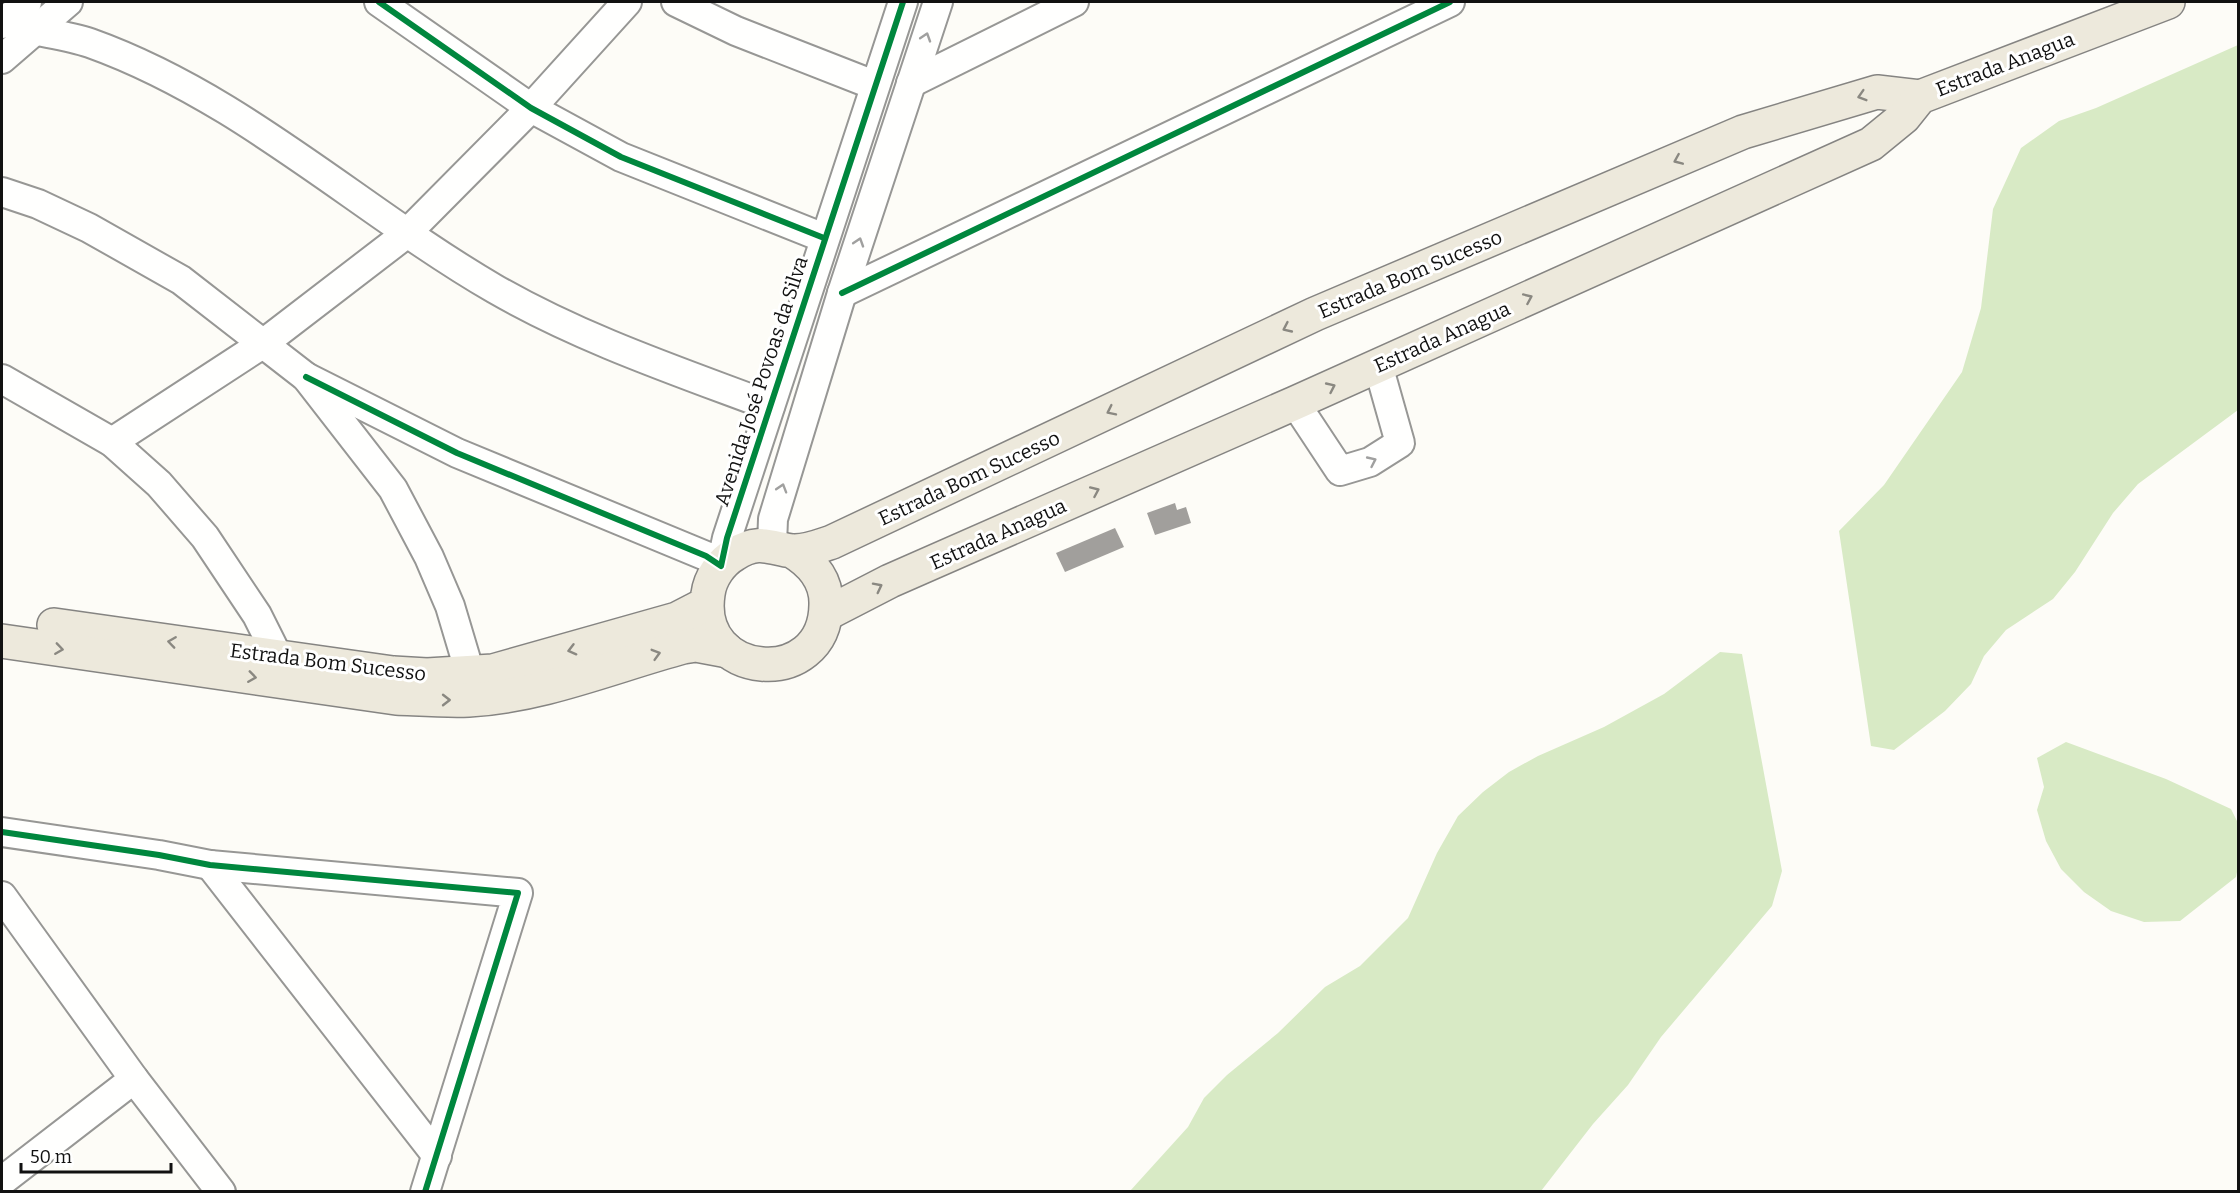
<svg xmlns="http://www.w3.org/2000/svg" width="2240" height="1193" viewBox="0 0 2240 1193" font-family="Bitter,serif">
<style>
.forest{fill:#d8eac5}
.building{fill:#a19f9c}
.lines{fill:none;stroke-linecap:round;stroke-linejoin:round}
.minor-casing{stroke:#979795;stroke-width:32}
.major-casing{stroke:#858482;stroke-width:36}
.minor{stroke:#fffffe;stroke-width:28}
.major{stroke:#ede9dc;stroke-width:33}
.cycleway-casing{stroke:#fff;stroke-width:10}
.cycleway{stroke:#00873e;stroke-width:6}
.oneway{stroke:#a0a09f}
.oneway2{stroke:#8a8881}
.labels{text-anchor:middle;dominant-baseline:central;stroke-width:6;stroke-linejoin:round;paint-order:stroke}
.street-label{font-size:20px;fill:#111;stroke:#fff}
</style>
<rect width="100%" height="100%" fill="#fdfcf7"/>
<!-- forest -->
<g class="forest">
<path d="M2238,45v365l-100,74 -25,29 -38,59 -22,27 -47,31 -22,26 -13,28 -26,27 -51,39 -23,-4 -32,-215 45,-46 78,-113 19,-64 12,-99 28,-61 38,-27 37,-13z"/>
<path d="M1720,652l22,2 40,217 -10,35 -111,131 -33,48 -35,39 -52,67h-411l58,-64 16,-29 23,-23 51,-42 47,-46 35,-21 48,-48 29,-65 21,-37 25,-24 26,-20 29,-16 66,-29 60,-33z"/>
<path d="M2066,742l100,37 65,30 7,14v44l-2,10 -56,44 -36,1 -33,-11 -27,-19 -23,-23 -15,-28 -9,-31 7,-23 -7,-29z"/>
</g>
<!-- building -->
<g class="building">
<path d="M1175,503l2,7 9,-3 5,16 -36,12 -8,-22z"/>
<path d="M1115,528l9,19 -59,25 -9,-19z"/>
</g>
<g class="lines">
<defs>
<g id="minor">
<path d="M379,2l152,106 90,49 203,81"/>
<path d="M676,2l60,29 138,54"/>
<path d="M2,24l25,-22"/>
<path d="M33,30c19,4 39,7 57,13 151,54 269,167 405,246 87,50 182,82 275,117"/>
<path d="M2,59l66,-57"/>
<path d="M911,83l163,-81"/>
<path d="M2,192l36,12 51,24 92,52 125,97 87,112 36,68 21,49 20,67"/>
<path d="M842,293l608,-291"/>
<path d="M306,377l151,76 249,103 15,10 6,-28 176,-536"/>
<path d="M2,379l110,63 47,42 46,53 52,78 21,42"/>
<path d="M1295,403l45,68 30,-9 30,-19 -22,-78"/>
<path d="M112,442l152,-99 142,-109 125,-126 96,-106"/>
<path d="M772,545l1,-26 69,-226 96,-291"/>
<path d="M2,832l157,23 51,10 308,28 -93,299"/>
<path d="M210,865l227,291"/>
<path d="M2,896l132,183 87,113"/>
<path d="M2,1181l132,-102"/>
</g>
<g id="major">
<path d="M792,551c20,12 35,29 34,54 -1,86 -131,75 -118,-11 2,-16 13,-32 27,-40 24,-15 35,-6 57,-3 13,1 28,-5 40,-9l483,-228 428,-182 134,-40 43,5"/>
<path d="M826,614l64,-33 405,-178 576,-259 33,-27 16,-20 248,-95"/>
<path d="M54,625l339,48 34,2 66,-4 184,-52 29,-15"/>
<path d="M2,641l394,57c24,1 49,3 73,2 73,-4 144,-34 214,-53l13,-2 32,6"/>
</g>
</defs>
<!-- minor casing -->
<use href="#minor" class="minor-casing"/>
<!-- major casing -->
<use href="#major" class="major-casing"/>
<!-- minor -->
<use href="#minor" class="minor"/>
<!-- major -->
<use href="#major" class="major"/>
<defs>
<g id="cycleway">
<path d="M379,2l152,106 90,49 203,81"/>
<path d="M842,293l608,-291"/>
<path d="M306,377l151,76 249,103 15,10 6,-28 176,-536"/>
<path d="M2,832l157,23 51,10 308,28 -93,299"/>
</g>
</defs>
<!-- cycleway casing -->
<use href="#cycleway" class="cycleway-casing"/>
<!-- cycleway -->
<use href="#cycleway" class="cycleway"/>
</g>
<!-- one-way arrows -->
<defs><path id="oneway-chevron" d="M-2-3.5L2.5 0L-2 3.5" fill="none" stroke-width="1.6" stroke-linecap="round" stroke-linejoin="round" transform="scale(1.5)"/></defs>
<g class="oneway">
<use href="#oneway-chevron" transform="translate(926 37) rotate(-72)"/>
<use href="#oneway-chevron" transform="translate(859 242) rotate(-72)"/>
<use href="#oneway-chevron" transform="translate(1372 461) rotate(-25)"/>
<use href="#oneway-chevron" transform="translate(782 488) rotate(-73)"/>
</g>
<g class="oneway2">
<use href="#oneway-chevron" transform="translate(1862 96) rotate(163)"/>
<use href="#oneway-chevron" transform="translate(1678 160) rotate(157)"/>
<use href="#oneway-chevron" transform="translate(1528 298) rotate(-24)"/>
<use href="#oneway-chevron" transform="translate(1287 328) rotate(155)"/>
<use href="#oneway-chevron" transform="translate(1331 387) rotate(-25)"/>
<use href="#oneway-chevron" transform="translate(1111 411) rotate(154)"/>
<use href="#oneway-chevron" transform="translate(1095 491) rotate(-24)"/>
<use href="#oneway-chevron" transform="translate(878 587) rotate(-27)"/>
<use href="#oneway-chevron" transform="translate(172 642) rotate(-172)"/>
<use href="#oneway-chevron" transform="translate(59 649) rotate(8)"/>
<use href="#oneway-chevron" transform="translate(572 650) rotate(165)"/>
<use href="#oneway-chevron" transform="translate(656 654) rotate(-16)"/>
<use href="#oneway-chevron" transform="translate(252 677) rotate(8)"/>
<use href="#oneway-chevron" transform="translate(446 700)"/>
</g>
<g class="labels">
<!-- street labels -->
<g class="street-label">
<text transform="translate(2005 64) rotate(-21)">Estrada Anagua</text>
<text transform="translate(1410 274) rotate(-23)">Estrada Bom Sucesso</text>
<text transform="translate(1442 337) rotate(-24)">Estrada Anagua</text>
<text transform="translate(761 381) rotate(-72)">Avenida José Povoas da Silva</text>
<text transform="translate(969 478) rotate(-25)">Estrada Bom Sucesso</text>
<text transform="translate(998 534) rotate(-24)">Estrada Anagua</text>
<text transform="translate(328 662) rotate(7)">Estrada Bom Sucesso</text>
</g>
</g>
<!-- border -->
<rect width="2240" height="1193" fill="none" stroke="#111111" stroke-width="6"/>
<!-- scale -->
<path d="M21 1163v9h150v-9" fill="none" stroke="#111111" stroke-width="3"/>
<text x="30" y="1163" font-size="18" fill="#111111" stroke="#ffffff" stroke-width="4.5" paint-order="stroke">50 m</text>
</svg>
